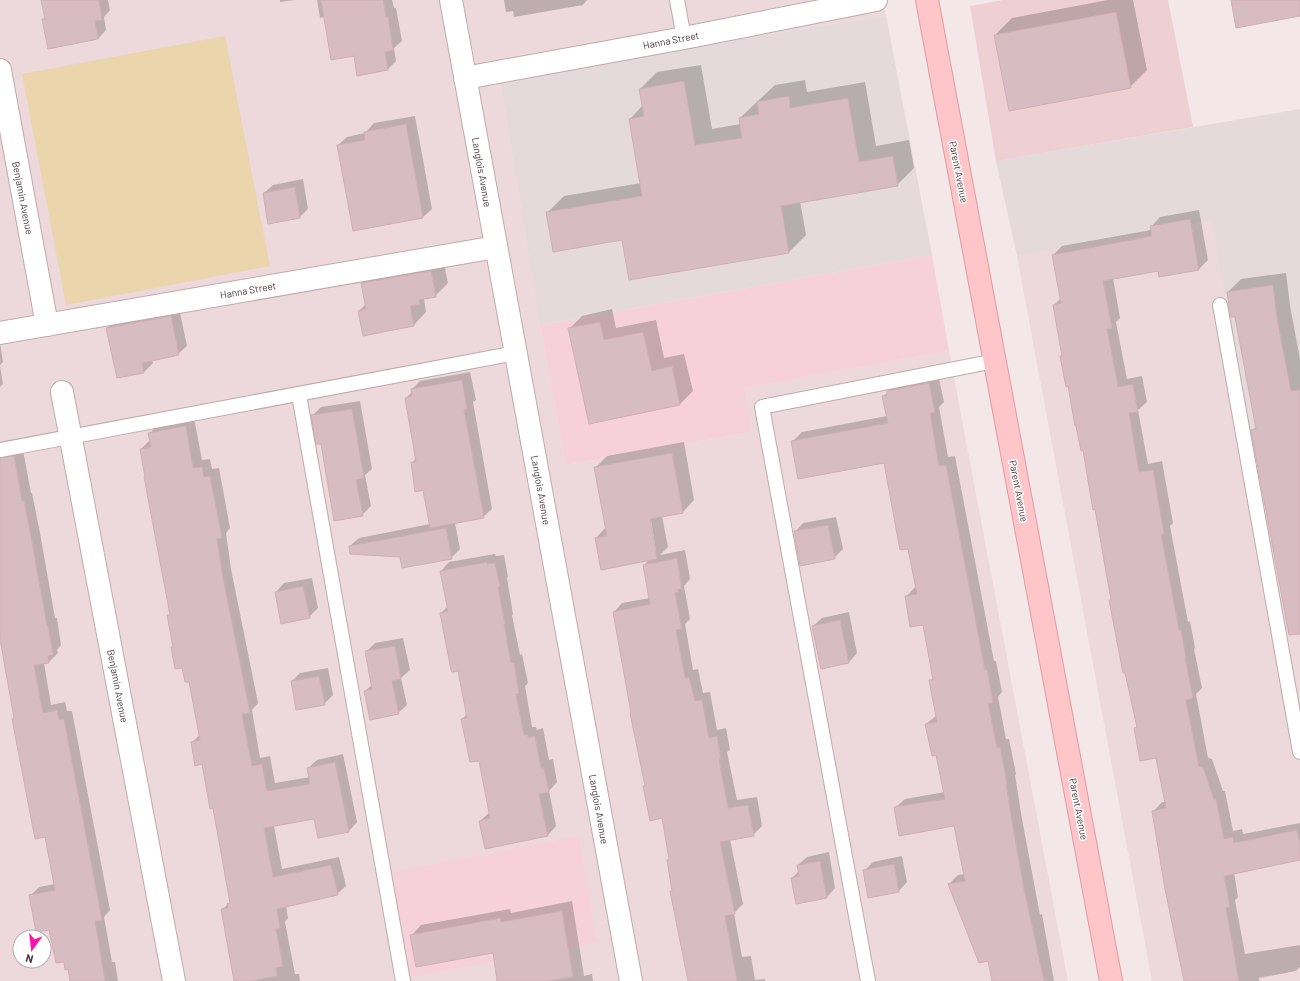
<svg xmlns="http://www.w3.org/2000/svg" width="1300" height="981" viewBox="0 0 1300 981" font-family="Barlow,sans-serif">
<style>
.residential{fill:#edd9db;fill-rule:evenodd}
.commercial{fill:#f7d1da}
.industrial{fill:#e4d9db}
.education{fill:#eed0d3}
.green{fill:#ebd5ad}
.shadow{fill:#0003;fill-rule:evenodd}
.building{fill:#d7bcc1;stroke:#d2aeb5}
.lines{fill:none;stroke-linecap:round;stroke-linejoin:round}
.lane-casing{stroke:#c0a9ac;stroke-width:16}
.street-casing{stroke:#c0a9ac;stroke-width:24}
.secondary-casing{stroke:#e09a9f;stroke-width:24}
.lane{stroke:#fff;stroke-width:14}
.street{stroke:#fff;stroke-width:22}
.secondary{stroke:#ffc6c9;stroke-width:22}
.labels{text-anchor:middle;dominant-baseline:central;stroke-width:3;stroke-linejoin:round;paint-order:stroke}
.street-label{font-size:10px;fill:#483539;stroke:#fff}
</style>
<rect width="100%" height="100%" fill="#f4e7e8"/>
<!-- residential -->
<g class="residential">
<path d="M0,0h883l3,16 -387,61 41,248 26,140 185,-33 -8,-44 206,-37 119,630h-1068zM20,937h24v24h-24z"/>
<path d="M1212,221l58,348 30,-5v417h-148l-135,-725z"/>
</g>
<!-- commercial -->
<g class="commercial">
<path d="M932,255l17,96 -205,37 7,44 -185,33 -26,-140z"/>
<path d="M579,836l18,106 -190,36 -18,-105z"/>
</g>
<!-- industrial -->
<g class="industrial">
<path d="M886,16l46,239 -392,70 -41,-248z"/>
<path d="M1300,109v455l-30,6 -58,-349 -195,35 -21,-95z"/>
</g>
<!-- education -->
<path class="education" d="M1003,0h165l25,127 -197,34 -26,-155z"/>
<!-- green -->
<path class="green" d="M225,36l45,230 -204,39 -44,-231z"/>
<!-- shadow -->
<g class="shadow">
<path d="M42,0h66l2,10 -6,7 2,13 -8,9 -55,-19 2,-2z"/>
<path d="M280,0h15l-15,2z"/>
<path d="M317,0h75l2,8h2l6,33 -8,7 2,13 -8,8 -33,-14 -30,-38 -5,1z"/>
<path d="M504,0h83l-4,5 -69,12 -1,-6 -7,1z"/>
<path d="M1108,0h25l14,70 -17,17 -135,-52 17,-17z"/>
<path d="M701,65l11,64 29,-5 -1,-6 35,-33 30,-5 2,12 58,-10 11,64 33,-6 5,28 -17,17 -97,16 6,34 -17,17 -159,27 -7,-40 -76,-26 17,-17 77,-13 -11,-64 13,-14 -3,-16 17,-17z"/>
<path d="M415,116l17,93 -9,8 -69,13 -16,-85 9,-8 18,-4 9,-10z"/>
<path d="M303,179l5,30 -9,9 -35,-25 9,-8z"/>
<path d="M1199,210l9,50 -9,9 -39,7 -1,-6 -46,8 7,40 -4,4 11,57 15,-3 5,26 -9,8 10,54 14,-3 11,62 -3,3 18,96 2,-1 5,27 -1,1 8,39 -6,6 12,64 4,1 11,32h2l8,40 9,-2 1,5 57,-11v36l-66,13 4,25 -3,3 10,54 55,-9v22l-4,4 -37,7v3h-71l-35,-169 9,-10h4l-9,-45 -22,-29 3,-2 -28,-126 1,-1 -15,-91 -27,-123 -8,-29 2,-1 -9,-50 7,-7 -8,-43 9,-9 89,-16v-3l9,-10z"/>
<path d="M443,259l5,24 -13,13 -9,2 -2,1 2,13 -12,13 -55,-14 7,-7 -4,-21 13,-13z"/>
<path d="M1286,273l4,33 10,53v266l-13,2 -5,-31 1,-2 -31,-163 4,-4 -21,-111 -7,-24 13,-13z"/>
<path d="M179,308l8,38 -9,8 -26,6 1,3 -9,9 -27,5 -10,-49 9,-9z"/>
<path d="M612,309l4,19 40,-8 8,38 20,-4 9,37 -13,13 -90,19 -21,-94 13,-13z"/>
<path d="M0,343l3,19 -3,3z"/>
<path d="M0,366l3,18 -3,3z"/>
<path d="M470,372l6,28 -3,2 19,107 -9,8 -28,6 5,26 -9,9 -51,-2 -50,-10 9,-8 71,-14 -6,-35 -12,-26 4,-5 -10,-60 6,-6v-3l8,-8z"/>
<path d="M938,374l6,28 -5,5 9,50 7,-1 39,205h2l6,31 -4,5 8,42h3l7,35 -1,1 7,44 18,96 2,-1 12,67h-61l-4,-21 -40,-76 9,-9 7,-1 -10,-50 -60,-16 10,-9 40,-7 -8,-38 -11,-30 11,-9 -7,-34 4,-4 -10,-54 -18,-26 9,-10h2l-8,-39 -24,-86 -92,-21 9,-9 85,-16 -3,-20 13,-14z"/>
<path d="M360,401l12,68 -7,6 6,31 -9,9 -41,-73 -9,-26 9,-9z"/>
<path d="M194,418l8,42 8,-1 2,10 7,-1 11,60 -4,5 5,36 27,134 -6,7 8,48 10,-2 5,27 35,-6 -2,-9 9,-8 26,-6 14,68 -8,9 -34,-13 -41,8 8,43 57,-12 7,29 -9,8 -51,12 2,12 -3,4 10,52h4l1,7h-66l-12,-71 8,-8 -16,-95 -11,-44 -11,-21 8,-7 -10,-55 -18,-32 2,-2 -6,-30 2,-2 -29,-165 9,-9 -1,-6 9,-9z"/>
<path d="M684,442l10,58 -11,12 -21,4 6,31 -8,8 25,-5 5,29 -6,7 6,33 -5,5 8,46 5,-1 5,24 7,-1 7,38 9,-2 4,22 -3,2 10,48 20,-3 5,29 -9,9 -23,4 13,65 -9,9 8,44 9,-1 4,24 10,-1v2h-76l-18,-89 2,-3 -3,-31 -7,-41 -19,-31 2,-2 -32,-172 8,-9 28,-5 -6,-33 5,-5 -53,-22 10,-11 -11,-59 12,-12zM648,514h2l6,37h-2z"/>
<path d="M23,450l8,43h1l8,40 15,85h2l4,27 -4,5 1,3 -9,9 -5,1 7,42 14,-3 2,9h5l38,199 -6,7 8,45h3l3,19h-47l-3,-13 -18,-39 -20,-33 9,-9 16,-3 -9,-48 -31,-119 -15,-84v-178z"/>
<path d="M836,517l7,32 -9,9 -39,-26 8,-9z"/>
<path d="M495,554l1,2 8,-1 4,22 -1,1 6,36 -1,1 8,40 2,-1 6,29 -3,3 7,41h4l1,3 6,-2 6,32 4,-1 4,23 -8,9 7,35 -8,9 -68,-14 10,-9 -10,-52 -18,-41 5,-5 -8,-44 -18,-57 7,-7 -7,-35 8,-9z"/>
<path d="M312,578l6,30 -9,9 -33,-25 8,-9z"/>
<path d="M849,612l8,41 -8,9 -36,-36 9,-8z"/>
<path d="M403,638l7,32 -9,8 6,27 -9,8 -33,-22 7,-6 -6,-33 9,-9z"/>
<path d="M328,668l5,27 -9,9 -32,-23 8,-8z"/>
<path d="M829,852l6,36 -8,9 -30,6 -5,-25 7,-7 -1,-6 9,-8z"/>
<path d="M902,856l5,26 -8,9 -35,-20 9,-9z"/>
<path d="M572,901l12,75 8,-2 1,7h-95l-5,-29 -82,-16 10,-11 89,-16 1,4z"/>
</g>
<!-- building -->
<g class="building">
<path d="M41,0h58l3,20 -7,1 3,18 -50,10 -6,-30h3z"/>
<path d="M321,0h62l3,17 2,-1 5,34 -8,2 3,18 -31,6 -3,-20 -23,4z"/>
<path d="M1231,0h69v16l-64,12z"/>
<path d="M1116,12l15,76 -122,23 -15,-76z"/>
<path d="M684,81l11,64 47,-7 -3,-20 20,-4 -2,-12 32,-6 1,12 58,-10 11,64 34,-6 5,30 -117,20 8,47 -160,27 -7,-40 -69,12 -7,-40 96,-16 -13,-77 15,-3 -5,-27z"/>
<path d="M406,124l17,94 -70,13 -16,-86 28,-5 -1,-8z"/>
<path d="M295,187l5,31 -32,6 -5,-31z"/>
<path d="M1190,219l9,51 -40,7 -1,-6 -55,10 9,47 -5,1 11,58 15,-3 5,28 -9,1 10,59 14,-2 11,64h-3l18,96h2l5,28h-1l8,40 -7,2 13,67h4l11,33 2,-1 8,40 9,-2 1,6 63,-13 3,14v16l-76,16 6,31 -4,1 13,73h-55l-19,-92 -13,-78 14,-3 -10,-50 -16,3 -6,-33 3,-1 -12,-54h-2l-14,-73h2l-16,-91 -2,1 -10,-60 -2,1 -5,-25h-1l-7,-40 -2,1 -6,-31h2l-9,-51 8,-2 -9,-48 100,-19 -2,-10z"/>
<path d="M431,271l5,26 -17,3 1,4 -10,2 4,20 -51,10 -5,-25 8,-2 -5,-26z"/>
<path d="M1273,285l4,34 14,72 9,-1v244l-11,1 -38,-205 5,-1 -21,-112h-4l-4,-25z"/>
<path d="M171,316l8,39 -37,8 2,10 -27,5 -11,-50z"/>
<path d="M600,322l4,18 39,-8 9,39 20,-5 8,39 -91,19 -21,-96z"/>
<path d="M462,380l5,29 -3,1 20,108 -54,10 -7,-38 -8,2 -4,-30h5l-11,-64 7,-2 -1,-7z"/>
<path d="M929,383l6,29 -5,1 9,53 7,-1 39,205 2,-1 6,34h-5l9,45 3,-1 7,37h-1l7,44 11,61 20,92h-52l-4,-20 -9,2 -31,-79 17,-3 -11,-55 -55,10 -5,-29 51,-8 -9,-44 -4,1 -7,-32 12,-2 -8,-42h4l-10,-55 -13,2 -5,-31 12,-2 -9,-45 -8,1 -16,-87 -86,16 -7,-38 97,-18 -6,-27 5,-1v-4z"/>
<path d="M352,409l12,69 -8,2 7,36 -29,5 -13,-77h-5l-5,-29z"/>
<path d="M186,426l7,42 9,-1 2,10 6,-1 12,62 -5,1 6,39 27,135 -8,1 10,52 10,-2 5,27 43,-7 -3,-16 28,-6 14,70 -31,6 -4,-19 -50,9 9,49 58,-12 7,30 -61,14 3,19 -4,1 7,37 -7,2 1,8 -25,5h-18l-13,-72 7,-1 -1,-4 3,-1 -17,-95 -3,1 -8,-45 -7,2 -4,-24 9,-2 -11,-58h-4l-3,-14 -7,1 -4,-22h2l-6,-32h3l-26,-138h1l-5,-28 11,-2 -3,-14z"/>
<path d="M672,453l11,60 -33,6 7,40 -56,11 -6,-32 12,-2 -13,-69z"/>
<path d="M14,456l8,45h2l8,41 15,84h1l5,29 -5,1 1,7 -15,2 9,48 14,-3 2,10 5,-1 38,201 -7,1 10,60h-35l-2,-12 -3,1 -1,-8 -8,1 -7,-33 -13,2 -7,-37 26,-5 -10,-53 -10,2 -23,-120 2,-1 -14,-79v-181z"/>
<path d="M828,525l7,34 -35,7 -6,-35z"/>
<path d="M446,528l6,31 -50,9 -2,-11 -50,-3 -1,-8z"/>
<path d="M677,558l5,31h-4v3l-3,1 7,36 -6,1 9,48 4,-1 6,24 7,-1 7,38 8,-2 4,23 -2,1 9,48 20,-3 6,31 -34,6 15,72 -10,2 12,65h-49l-18,-90h2l-5,-31 2,-1 -7,-41 -12,3 -7,-35h2l-15,-73h1l-18,-101 37,-8 -7,-39z"/>
<path d="M487,562v2l8,-1 5,23 -2,1 7,37h-1l7,39h3l5,30 -3,1 8,41h4v3l7,-2 6,32h3l5,24 -10,2 9,42 -63,13 -6,-28 11,-3 -11,-57 -9,1 -9,-43 6,-1 -9,-47 -6,1 -1,-2 -11,-57 8,-2 -8,-40z"/>
<path d="M303,586l7,32 -29,6 -6,-32z"/>
<path d="M840,620l9,43 -28,6 -9,-43z"/>
<path d="M395,646l6,33 -9,2 7,33 -29,6 -6,-29 8,-2 -7,-38z"/>
<path d="M319,676l6,29 -29,5 -5,-29z"/>
<path d="M820,861l7,37 -31,6 -5,-26 8,-2 -2,-11z"/>
<path d="M894,864l5,28 -31,6 -5,-28z"/>
<path d="M562,911l11,66 -26,4h-50l-4,-28 -77,14 -6,-32 90,-17 1,4z"/>
</g>
<g class="lines">
<defs>
<g id="lane">
<path d="M677,0l7,38"/>
<path d="M1220,305l80,447"/>
<path d="M299,395l104,586"/>
<path d="M0,450l516,-97"/>
<path d="M868,981l-106,-574 233,-46"/>
</g>
<g id="street">
<path d="M451,0l180,981"/>
<path d="M0,70l47,255"/>
<path d="M465,78l219,-40 192,-38"/>
<path d="M0,333l496,-86"/>
<path d="M62,392l112,589"/>
</g>
<path id="secondary" d="M927,0l184,981"/>
</defs>
<!-- lane casing -->
<use href="#lane" class="lane-casing"/>
<!-- street casing -->
<use href="#street" class="street-casing"/>
<!-- secondary casing -->
<use href="#secondary" class="secondary-casing"/>
<!-- lane -->
<use href="#lane" class="lane"/>
<!-- street -->
<use href="#street" class="street"/>
<!-- secondary -->
<use href="#secondary" class="secondary"/>
</g>
<g class="labels">
<!-- street labels -->
<g class="street-label">
<text transform="translate(671 40) rotate(-11)">Hanna Street</text>
<text transform="translate(482 172) rotate(80)">Langlois Avenue</text>
<text transform="translate(959 172) rotate(79)">Parent Avenue</text>
<text transform="translate(23 198) rotate(79)">Benjamin Avenue</text>
<text transform="translate(248 290) rotate(-10)">Hanna Street</text>
<text transform="translate(541 490) rotate(80)">Langlois Avenue</text>
<text transform="translate(1019 491) rotate(79)">Parent Avenue</text>
<text transform="translate(118 686) rotate(79)">Benjamin Avenue</text>
<text transform="translate(599 809) rotate(80)">Langlois Avenue</text>
<text transform="translate(1079 809) rotate(79)">Parent Avenue</text>
</g>
</g>
<!-- north arrow -->
<g transform="translate(32 949) rotate(195)"><circle r="19" fill="#ffffff" stroke="#b6aeb0"/>
<path d="M0-3L7 15L0 10L-7 15Z" fill="#ff13ae"/>
<text y="-6" font-size="11" font-weight="bold" text-anchor="middle" fill="#483539">N</text>
</g>
</svg>
